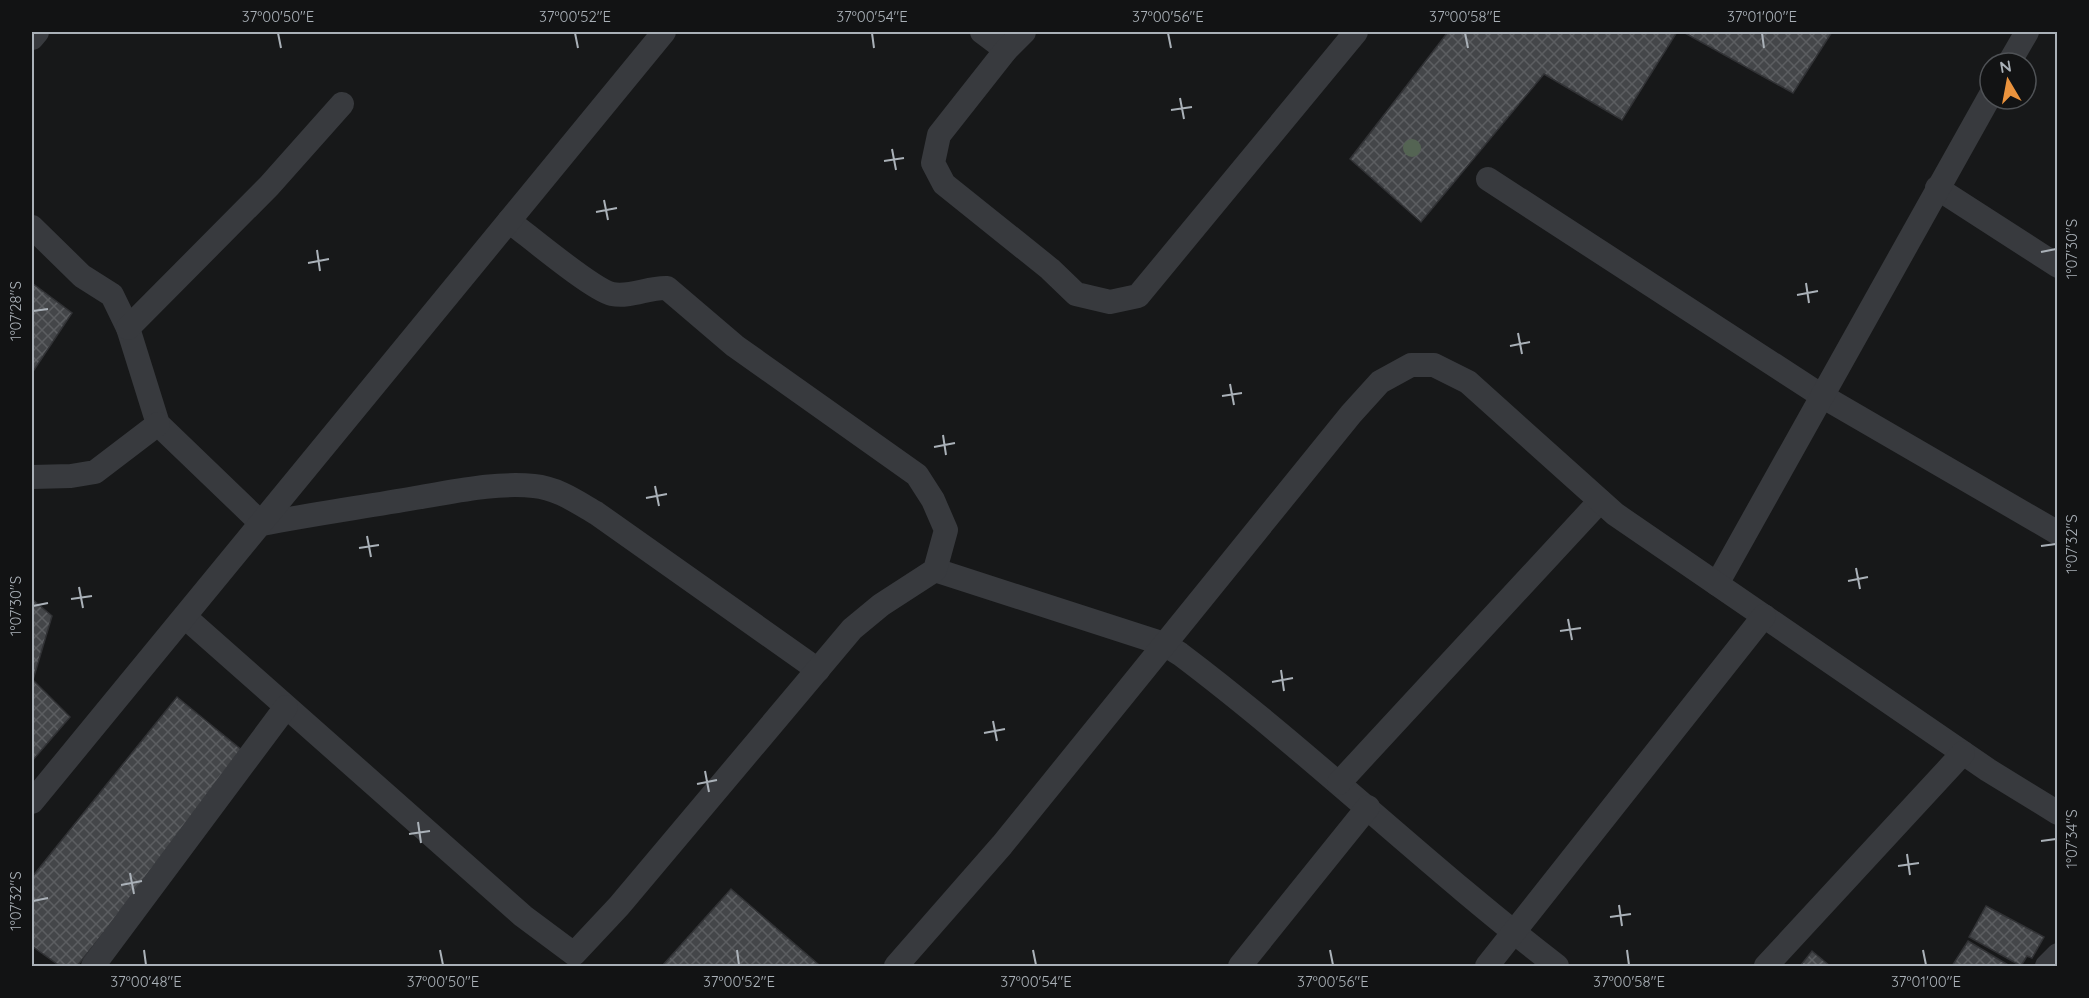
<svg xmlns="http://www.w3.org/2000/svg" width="2089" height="998" viewBox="0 0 2089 998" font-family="Quicksand,sans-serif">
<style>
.building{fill:url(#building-cross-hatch);stroke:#313235;stroke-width:1.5}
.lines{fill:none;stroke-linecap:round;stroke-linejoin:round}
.street{stroke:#383a3e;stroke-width:24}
.tree{fill:#546453}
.ticks{fill:none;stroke:#aab1b8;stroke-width:2}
.neatline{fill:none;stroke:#aab1b8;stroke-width:2}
.ticks-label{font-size:15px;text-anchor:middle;fill:#aab1b8}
</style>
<defs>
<pattern id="building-cross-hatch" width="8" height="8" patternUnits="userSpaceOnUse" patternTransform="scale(1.5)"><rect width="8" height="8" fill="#444649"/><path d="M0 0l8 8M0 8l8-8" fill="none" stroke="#5c5e61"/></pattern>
</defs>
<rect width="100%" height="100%" fill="#171819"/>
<!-- building -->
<g class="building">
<path d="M1448,32h229l-55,88 -78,-46 -123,148 -71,-63z"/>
<path d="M1683,32h149l-39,61z"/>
<path d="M32,283l40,30 -40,60z"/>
<path d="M32,599l20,17 -19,64 37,37 -38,44z"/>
<path d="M177,697l71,58 -171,211h-17l-28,-20v-69z"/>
<path d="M731,889l87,75 -2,2h-154z"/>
<path d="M1986,906l58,31 -12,21 -5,-2 -6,10 -52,-29z"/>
<path d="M1968,941l42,25h-58z"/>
<path d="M1812,951l18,15h-27l-2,-1z"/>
</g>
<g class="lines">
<!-- street -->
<g class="street">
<path d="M982,32l24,18"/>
<path d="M1024,32l-18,18 -67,85 -6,28 11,21 106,85 26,25 34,8 28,-6 218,-264"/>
<path d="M32,38l5,-6"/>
<path d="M2009,63l18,-31"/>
<path d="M1488,179l334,217 236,137"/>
<path d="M1937,188l121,78"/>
<path d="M32,227l50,49 30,19 16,33 30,96 104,100c51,-10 102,-17 153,-26 38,-6 80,-16 119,-12 23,2 43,16 62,27l222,157"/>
<path d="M128,328l141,-142 73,-82"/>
<path d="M32,477l39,-1 24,-4 63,-48"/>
<path d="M935,570l229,74 16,10c130,98 248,213 377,312"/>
<path d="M1717,584l273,-488"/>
<path d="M185,617l338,299 51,38 45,-48 233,-277 29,-24 54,-35 11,-40 -13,-30 -16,-25 -182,-129 -68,-58c-18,-1 -37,10 -55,6 -19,-4 -83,-58 -103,-73"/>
<path d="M1339,783l261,-282"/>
<path d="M32,802l632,-770"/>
<path d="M93,966l193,-259"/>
<path d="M896,966l106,-121 349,-431 29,-32 31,-17h23l34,17 147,132 373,256 70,43"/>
<path d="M1240,966l128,-159"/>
<path d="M1487,966l277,-350"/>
<path d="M1766,966l197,-213"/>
<path d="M2047,966l11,-11"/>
</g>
</g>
<!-- trees -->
<circle class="tree" cx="1412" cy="148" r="9"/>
<!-- ticks -->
<path class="ticks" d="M278,33l3,15M575,33l3,15M872,33l2,15M1168,33l3,15M1465,33l3,15M1762,33l2,15M1180,98l4,21M1171,110l21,-3M892,149l4,21M884,161l20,-3M604,200l4,20M596,212l21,-4M317,250l3,21M2041,252l15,-3M308,263l21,-4M1806,283l3,20M1797,295l21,-4M33,311l15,-2M1518,333l4,21M1510,346l20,-4M1230,384l4,21M1222,396l20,-3M943,435l3,20M934,447l21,-4M655,486l4,20M646,498l21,-4M367,536l4,21M2041,546l15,-2M359,548l20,-3M1856,568l4,21M1848,581l20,-4M79,587l4,21M71,599l21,-3M33,606l15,-3M1568,619l4,21M1560,631l21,-3M1281,670l3,21M1272,682l21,-4M993,721l4,20M984,733l21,-4M705,771l4,21M697,784l20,-4M418,822l3,21M409,834l21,-3M2041,841l15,-2M1907,854l3,21M1898,866l21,-3M130,873l4,21M121,885l21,-4M33,901l15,-3M1619,905l3,21M1610,917l21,-3M144,950l2,15M440,950l3,15M737,950l2,15M1033,950l3,15M1330,950l3,15M1627,950l2,15M1923,950l3,15"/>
<!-- border -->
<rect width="2089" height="998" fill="none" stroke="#121314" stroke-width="66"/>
<!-- north arrow -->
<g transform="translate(2008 81) rotate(350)"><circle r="28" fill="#121314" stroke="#4f5256" stroke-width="1.5"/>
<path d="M0-4.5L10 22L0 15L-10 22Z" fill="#eb933d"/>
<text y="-9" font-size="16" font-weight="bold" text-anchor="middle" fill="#aab1b8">N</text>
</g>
<rect x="33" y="33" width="2023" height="932" class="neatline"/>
<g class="ticks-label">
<text x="278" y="22">37°00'50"E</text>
<text x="575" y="22">37°00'52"E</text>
<text x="872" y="22">37°00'54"E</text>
<text x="1168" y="22">37°00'56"E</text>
<text x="1465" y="22">37°00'58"E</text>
<text x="1762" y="22">37°01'00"E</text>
<text transform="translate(2072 249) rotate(-90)" y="5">1°07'30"S</text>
<text transform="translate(16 311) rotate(-90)" y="5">1°07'28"S</text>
<text transform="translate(2072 544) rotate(-90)" y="5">1°07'32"S</text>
<text transform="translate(16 606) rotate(-90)" y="5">1°07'30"S</text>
<text transform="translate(2072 839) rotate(-90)" y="5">1°07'34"S</text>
<text transform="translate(16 901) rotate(-90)" y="5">1°07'32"S</text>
<text x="146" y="987">37°00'48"E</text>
<text x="443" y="987">37°00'50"E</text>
<text x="739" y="987">37°00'52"E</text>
<text x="1036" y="987">37°00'54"E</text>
<text x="1333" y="987">37°00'56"E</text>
<text x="1629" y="987">37°00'58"E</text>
<text x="1926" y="987">37°01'00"E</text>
</g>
</svg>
